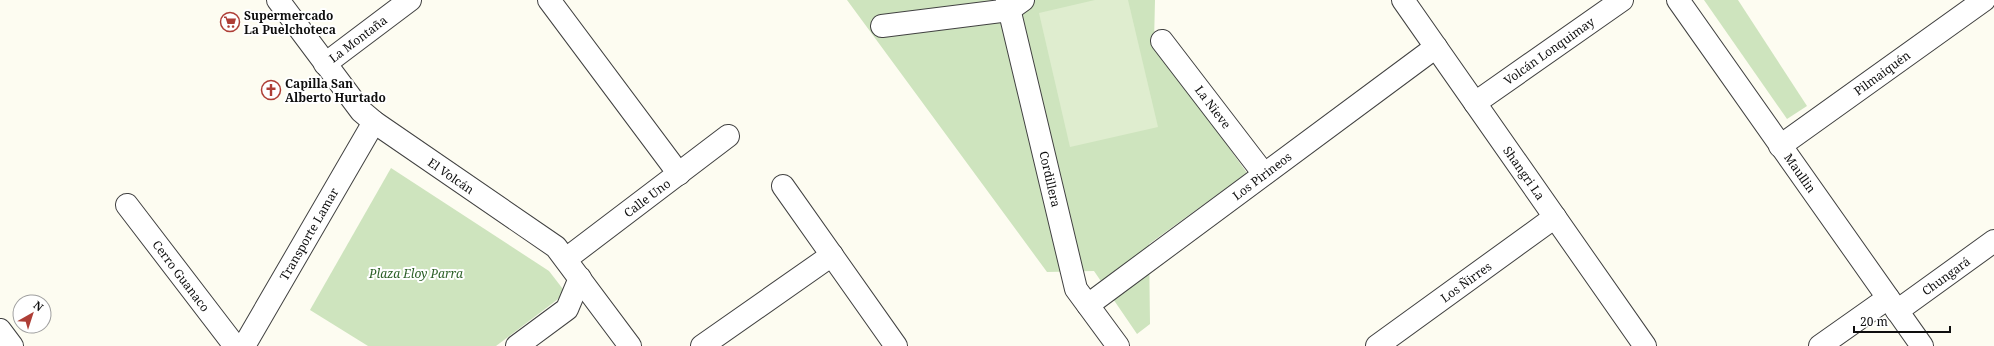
<svg xmlns="http://www.w3.org/2000/svg" width="1994" height="346" viewBox="0 0 1994 346" font-family="'Noto Serif',serif">
<style>
.green{fill:#cee4be}
.pitch{fill:#dfedcf}
.lines{fill:none;stroke-linecap:round;stroke-linejoin:round}
.minor-casing{stroke:#414141;stroke-width:24}
.tertiary-casing{stroke:#414141;stroke-width:24}
.minor{stroke:#fff;stroke-width:22}
.tertiary{stroke:#fff;stroke-width:22}
.labels{text-anchor:middle;dominant-baseline:central;stroke-width:4;stroke-linejoin:round;paint-order:stroke}
.poi-label{font-size:12px;font-weight:bold;fill:#0e0e0e;stroke:#fff;text-anchor:start}
.street-label{font-size:12px;fill:#0e0e0e;stroke:#fff}
.park-label{font-size:12px;font-style:italic;fill:#2b5f26;stroke:#fff}
</style>
<rect width="100%" height="100%" fill="#fdfcf1"/>
<!-- green -->
<g class="green">
<path d="M847,0h308l-1,43 93,130 -98,71 1,80 -13,10 -43,-63 -47,1z"/>
<path d="M1704,0h34l69,106 -20,13z"/>
<path d="M391,168l158,103 17,22 -70,53h-128l-58,-36z"/>
</g>
<!-- pitch -->
<path class="pitch" d="M1095,0h33l30,127 -88,20 -31,-134z"/>
<g class="lines">
<defs>
<g id="minor">
<path d="M549,0l130,174"/>
<path d="M1007,0l69,289 42,57"/>
<path d="M1403,0l242,346"/>
<path d="M1678,0l244,346"/>
<path d="M882,26l127,-16 14,-10"/>
<path d="M1162,41l102,133"/>
<path d="M325,64l85,-64"/>
<path d="M1475,103l147,-103"/>
<path d="M1780,146l204,-146"/>
<path d="M783,186l113,160"/>
<path d="M127,205l108,141"/>
<path d="M566,259l162,-123"/>
<path d="M1088,305l348,-258"/>
<path d="M1897,311l97,-70"/>
<path d="M0,330l12,16"/>
<path d="M244,346l130,-224"/>
<path d="M517,346l50,-37 13,-31"/>
<path d="M702,346l130,-91"/>
<path d="M1377,346l178,-129"/>
<path d="M1820,346l68,-48"/>
</g>
<path id="tertiary" d="M278,0l83,111 13,11 182,125 74,99"/>
</defs>
<!-- minor casing -->
<use href="#minor" class="minor-casing"/>
<!-- tertiary casing -->
<use href="#tertiary" class="tertiary-casing"/>
<!-- minor -->
<use href="#minor" class="minor"/>
<!-- tertiary -->
<use href="#tertiary" class="tertiary"/>
</g>
<!-- icons -->
<defs>
<symbol id="supermarket-ring" viewBox="-11 -11 22 22"><circle r="9.5" fill="#fff" stroke="#ae3e36" stroke-width="1.5"/><path d="M-6-5.5h2.5l.6 2H6L4.5 2H-2.5L-4.4-4H-6ZM-1.5 3.2a1.3 1.3 0 1 0 .1 0ZM3 3.2a1.3 1.3 0 1 0 .1 0Z" fill="#ae3e36"/></symbol>
<symbol id="church-ring" viewBox="-11 -11 22 22"><circle r="9.5" fill="#fff" stroke="#ae3e36" stroke-width="1.5"/><path d="M-1.2-6h2.4v3.5h3.3v2.4h-3.3V6h-2.4V-.1h-3.3v-2.4h3.3Z" fill="#ae3e36"/></symbol>
</defs>
<g fill-rule="evenodd">
<use href="#supermarket-ring" x="219" y="11" width="22" height="22"/>
<use href="#church-ring" x="260" y="79" width="22" height="22"/>
</g>
<g class="labels">
<!-- poi labels -->
<g class="poi-label">
<text x="244" y="15">Supermercado<tspan x="244" dy="14">La Puelchoteca</tspan></text>
<text x="285" y="83">Capilla San<tspan x="285" dy="14">Alberto Hurtado</tspan></text>
</g>
<!-- street labels -->
<g class="street-label">
<text transform="translate(358 39) rotate(-37)">La Montaña</text>
<text transform="translate(1549 51) rotate(-35)">Volcán Lonquimay</text>
<text transform="translate(1882 73) rotate(-36)">Pilmaiquén</text>
<text transform="translate(1213 107) rotate(53)">La Nieve</text>
<text transform="translate(1524 173) rotate(55)">Shangri La</text>
<text transform="translate(1800 173) rotate(55)">Maullin</text>
<text transform="translate(451 176) rotate(35)">El Volcán</text>
<text transform="translate(1262 176) rotate(-37)">Los Pirineos</text>
<text transform="translate(1050 179) rotate(77)">Cordillera</text>
<text transform="translate(647 198) rotate(-37)">Calle Uno</text>
<text transform="translate(309 234) rotate(-60)">Transporte Lamar</text>
<text transform="translate(181 276) rotate(53)">Cerro Guanaco</text>
<text transform="translate(1946 276) rotate(-36)">Chungará</text>
<text transform="translate(1466 282) rotate(-36)">Los Ñirres</text>
</g>
<!-- park labels -->
<g class="park-label">
<text x="416" y="273">Plaza Eloy Parra</text>
</g>
</g>
<!-- north arrow -->
<g transform="translate(32 314) rotate(39)"><circle r="19" fill="#ffffff" stroke="#9f9f9f"/>
<path d="M0-3L7 15L0 10L-7 15Z" fill="#ae3e36"/>
<text y="-6" font-size="11" font-weight="bold" text-anchor="middle" fill="#0e0e0e">N</text>
</g>
<!-- scale -->
<path d="M1854 326v6h96v-6" fill="none" stroke="#0e0e0e" stroke-width="2"/>
<text x="1860" y="326" font-size="12" fill="#0e0e0e" stroke="#ffffff" stroke-width="3" paint-order="stroke">20 m</text>
</svg>
